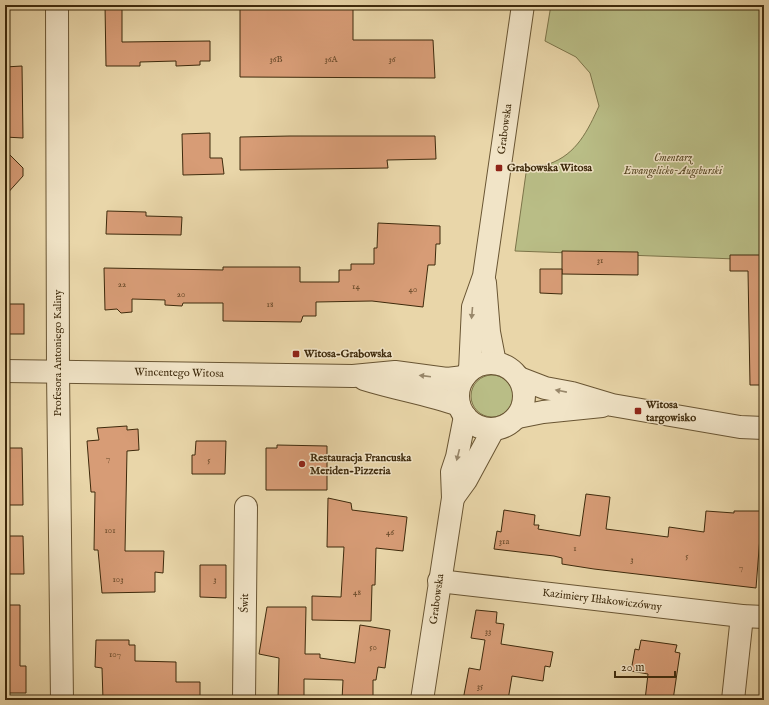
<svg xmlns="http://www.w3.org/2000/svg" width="769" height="705" viewBox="0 0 769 705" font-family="'IM FELL English',serif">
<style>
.green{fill:#b9bd86;stroke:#7c7449}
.building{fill:#d79c76;stroke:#3e2a0c}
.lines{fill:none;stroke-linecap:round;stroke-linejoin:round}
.minor-casing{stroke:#695533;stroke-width:24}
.tertiary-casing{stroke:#695533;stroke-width:24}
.minor{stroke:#f1e4c7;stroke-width:22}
.tertiary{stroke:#f1e4c7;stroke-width:22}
.oneway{fill:#98876a}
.poi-dot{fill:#8f2418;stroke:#f1e4c7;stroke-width:1.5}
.labels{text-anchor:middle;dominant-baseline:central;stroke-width:3;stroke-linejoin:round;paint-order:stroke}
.number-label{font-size:9px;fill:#644626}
.street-label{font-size:11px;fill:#3e2a0c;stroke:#f1e4c7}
.park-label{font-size:11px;font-style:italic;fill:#574724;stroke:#f1e4c7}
.poi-label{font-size:11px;font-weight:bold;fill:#3e2a0c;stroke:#f1e4c7;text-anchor:start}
</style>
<rect width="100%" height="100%" fill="#e9d6a9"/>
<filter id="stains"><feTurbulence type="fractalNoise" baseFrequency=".005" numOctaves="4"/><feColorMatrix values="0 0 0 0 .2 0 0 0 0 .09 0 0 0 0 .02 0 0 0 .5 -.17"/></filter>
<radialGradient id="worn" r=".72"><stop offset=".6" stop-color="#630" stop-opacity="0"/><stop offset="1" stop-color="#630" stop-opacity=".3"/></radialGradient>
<!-- green -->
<g class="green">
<path d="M551,5h213v255l-249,-9 12,-85c7,-1 16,0 22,-2 28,-10 39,-34 50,-58l-9,-33 -14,-16 -31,-16z"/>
<circle cx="492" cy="396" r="21"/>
</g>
<!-- building -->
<g class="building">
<path d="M105,5h17v37l88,-1v20h-10v4l-24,1v-5l-36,1v4h-34z"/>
<path d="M240,5h113v35h80l2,38 -195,-1z"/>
<path d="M22,66l1,72 -18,-1v-70z"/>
<path d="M210,133v25h12l2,16 -41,1 -1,-41z"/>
<path d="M290,136h145l1,23 -49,1 1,8 -148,2v-33z"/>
<path d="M5,150l18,18v8l-18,20z"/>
<path d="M107,211l39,1v4l36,1 -1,18 -75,-1z"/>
<path d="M378,223l62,3v18h-4l-1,21h-7l-5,42 -51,-6 -56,1v14h-13l-2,6 -78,-1v-18h-40l-1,3 -17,-1v-5l-33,-1v13l-11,1 -4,-4 -12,1 -1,-42 119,2v-3h77v15h39v-12h12v-6h23v-16h3z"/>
<path d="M562,251l76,1v23l-76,-1z"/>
<path d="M730,255h34v130h-14l-2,-114h-18z"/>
<path d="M540,269h22v25l-22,-1z"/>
<rect x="5" y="304" width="19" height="30"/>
<path d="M127,426v4l11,-1 1,21 -12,1 -2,100h39l-1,22 -8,-1v20l-53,1 -4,-43h-4l1,-58h-4l-4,-51 12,-1 -2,-12z"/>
<path d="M196,441h30l-1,33h-33v-19h3z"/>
<path d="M277,445l50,1v44h-61v-42h11z"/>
<path d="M5,448h17l1,57h-18z"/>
<path d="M586,494l24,3 -4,32 62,8 1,-10 35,5 2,-21 28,2v-2h28l-6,77 -162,-19 -32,-5v-6l-8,-2 -60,-7 3,-18 4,1 3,-22 31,5 -1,10h5l-1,4 42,7z"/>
<path d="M328,498l23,5 1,7 55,7 -4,34 -27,-3 -1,37h-3l-1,36 -59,-1v-24l29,1 3,-50h-17z"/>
<path d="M5,536h18l1,38h-19z"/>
<path d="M200,565h26v33l-26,-1z"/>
<path d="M5,605h15v61h6v27h-21z"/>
<path d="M267,607h39l-1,47h15v4l35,5 5,-38 30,5 -5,38 -7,-1 -2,13h-3v20h-31l1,-20 -39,-1v21h-26l1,-42 -20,-4z"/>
<path d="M476,610l21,2 -1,11 8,1 -3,20 52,8 -3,15 -5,-1 -2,15 -31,-5 -4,24h-45l6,-32 11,2 5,-30 -14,-2z"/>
<path d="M96,640h33v5h6v16l41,1v20h24v18h-97l-1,-32 -7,-1z"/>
<path d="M641,640l36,5 -2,7 5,1 -7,47h-28l3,-26 -17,-3 4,-22 4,1z"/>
</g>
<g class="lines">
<defs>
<g id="minor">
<path d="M57,5l1,367 4,328"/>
<path d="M439,581l303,35 22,1"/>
<path d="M244,700l2,-193"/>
<path d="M733,700l9,-84"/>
</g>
<g id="tertiary">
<path d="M485,283l4,49 6,31"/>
<circle cx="491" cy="396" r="33"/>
<path d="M470,370l3,-63 11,-31 39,-271"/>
<path d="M5,371l348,5 42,-4 52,7 17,-2"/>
<path d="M519,378l26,10 27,5 40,12 128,22 24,1"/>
<path d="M364,379c32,10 64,15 95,26"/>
<path d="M518,417l25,-5 59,-6"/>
<path d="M453,498l13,-18 27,-50"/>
<path d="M422,700l31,-202 -1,-26 5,-15 8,-41"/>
</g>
</defs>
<!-- minor casing -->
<use href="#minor" class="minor-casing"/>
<!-- tertiary casing -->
<use href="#tertiary" class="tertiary-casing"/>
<!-- minor -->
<use href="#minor" class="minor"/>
<!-- tertiary -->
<use href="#tertiary" class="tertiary"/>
</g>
<!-- one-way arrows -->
<defs><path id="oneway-solid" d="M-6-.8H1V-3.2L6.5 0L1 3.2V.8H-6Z"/></defs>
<g class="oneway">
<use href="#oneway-solid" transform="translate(472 313) rotate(95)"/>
<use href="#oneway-solid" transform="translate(425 376) rotate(-173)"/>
<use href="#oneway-solid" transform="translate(561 391) rotate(-169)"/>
<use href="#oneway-solid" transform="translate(458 455) rotate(104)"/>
</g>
<!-- markers -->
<g class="poi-dot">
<rect x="495" y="164" width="8" height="8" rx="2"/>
<rect x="292" y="350" width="8" height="8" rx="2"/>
<rect x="634" y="407" width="8" height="8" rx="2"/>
<circle cx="302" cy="464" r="4"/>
</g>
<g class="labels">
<!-- number labels -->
<g class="number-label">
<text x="276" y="59">36B</text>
<text x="331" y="59">36A</text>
<text x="392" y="59">36</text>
<text x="600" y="260">31</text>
<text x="122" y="284">22</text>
<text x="356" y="286">14</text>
<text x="413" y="289">40</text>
<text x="181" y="294">20</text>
<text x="270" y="304">18</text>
<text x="108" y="458">7</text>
<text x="209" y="460">5</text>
<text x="110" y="530">101</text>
<text x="390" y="532">46</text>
<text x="504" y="541">31a</text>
<text x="575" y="548">1</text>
<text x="687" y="556">5</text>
<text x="632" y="559">3</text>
<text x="741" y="567">7</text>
<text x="118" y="579">103</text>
<text x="215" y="579">3</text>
<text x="357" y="592">48</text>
<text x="488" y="631">33</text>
<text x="373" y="647">50</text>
<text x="115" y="654">107</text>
<text x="480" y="686">35</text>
</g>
<!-- street labels -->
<g class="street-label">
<text transform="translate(505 129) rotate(-82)">Grabowska</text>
<text transform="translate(58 353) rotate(-90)">Profesora Antoniego Kaliny</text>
<text transform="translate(179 373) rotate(1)">Wincentego Witosa</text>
<text transform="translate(437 599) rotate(-82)">Grabowska</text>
<text transform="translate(602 600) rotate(7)">Kazimiery Iłłakowiczówny</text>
<text transform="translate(245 603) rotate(-89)">Świt</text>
</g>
<!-- park labels -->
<g class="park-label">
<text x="673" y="158">Cmentarz<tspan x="673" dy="13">Ewangelicko-Augsburski</tspan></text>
</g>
<!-- poi labels -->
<g class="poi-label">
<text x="507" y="168">Grabowska Witosa</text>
<text x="304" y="354">Witosa-Grabowska</text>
<text x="646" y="405">Witosa<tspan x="646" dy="13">targowisko</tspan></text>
<text x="310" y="458">Restauracja Francuska<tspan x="310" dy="13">Meriden-Pizzeria</tspan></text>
</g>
</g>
<!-- margin -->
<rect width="769" height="705" fill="none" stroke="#e9d6a9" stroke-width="20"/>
<rect x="6" y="6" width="757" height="693" fill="none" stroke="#3e2a0c" stroke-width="2"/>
<rect x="10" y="10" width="749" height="685" fill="none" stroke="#3e2a0c"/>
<!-- scale -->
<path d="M615 671v6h60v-6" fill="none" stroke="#3e2a0c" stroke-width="2"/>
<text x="621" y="671" font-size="12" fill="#3e2a0c" stroke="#f1e4c7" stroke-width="3" paint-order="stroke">20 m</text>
<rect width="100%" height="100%" filter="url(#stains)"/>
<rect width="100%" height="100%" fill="url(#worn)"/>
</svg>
